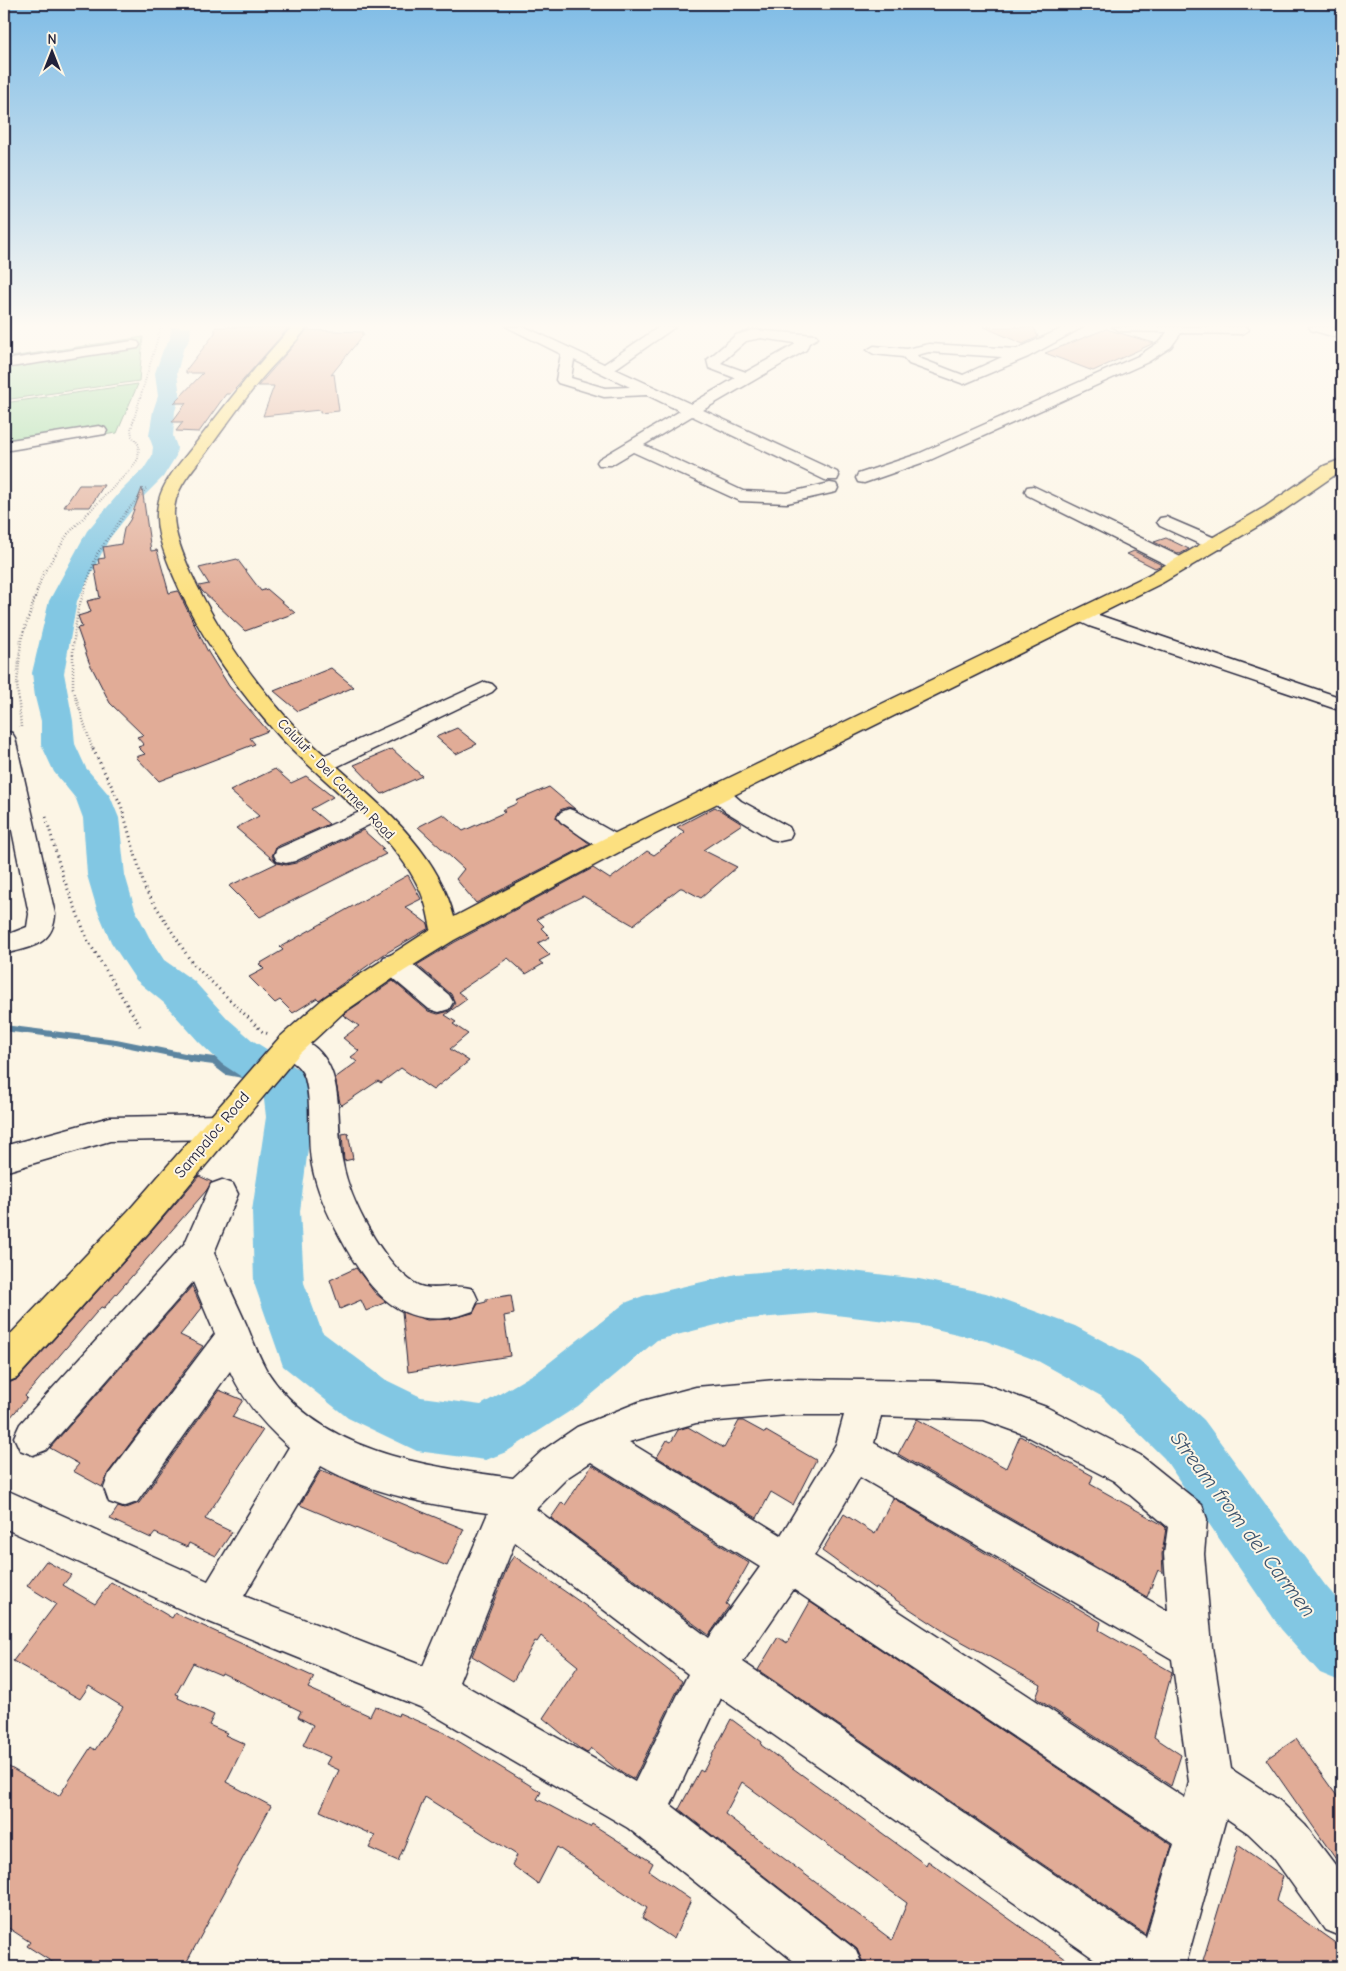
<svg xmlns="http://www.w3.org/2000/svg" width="1346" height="1971" viewBox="0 0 1346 1971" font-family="'Comic Neue',sans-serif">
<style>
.green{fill:#9cdaa2;stroke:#5f7e6e}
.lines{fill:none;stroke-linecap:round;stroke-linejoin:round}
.stream-far1{stroke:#5c85a0;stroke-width:6}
.stream{stroke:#5c85a0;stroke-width:8}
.river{fill:#82c7e3;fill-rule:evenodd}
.building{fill:#e1ac97;stroke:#22223b;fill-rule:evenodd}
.minor-casing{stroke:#22223b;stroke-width:3}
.major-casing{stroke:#22223b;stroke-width:3}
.path-far2{stroke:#22223b;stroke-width:2;stroke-dasharray:0.5 2;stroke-linecap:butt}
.path-far1{stroke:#22223b;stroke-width:2.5;stroke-dasharray:0.5 2.5;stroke-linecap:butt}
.path{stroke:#22223b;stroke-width:3;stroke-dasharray:1 4;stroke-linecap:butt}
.minor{fill:#fcf5e5;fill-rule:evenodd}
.major{fill:#fce080;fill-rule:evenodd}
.labels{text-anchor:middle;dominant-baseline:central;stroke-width:4;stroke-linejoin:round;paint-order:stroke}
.far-street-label{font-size:14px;fill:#22223b;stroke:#fcf5e5}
.street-label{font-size:16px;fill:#22223b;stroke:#fcf5e5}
.near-water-label{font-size:21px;font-style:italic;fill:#3f546d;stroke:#fcf5e5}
</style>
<rect width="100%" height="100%" fill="#fcf5e5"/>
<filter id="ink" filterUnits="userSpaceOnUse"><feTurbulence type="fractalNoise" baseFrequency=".02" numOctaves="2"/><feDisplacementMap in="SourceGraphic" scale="10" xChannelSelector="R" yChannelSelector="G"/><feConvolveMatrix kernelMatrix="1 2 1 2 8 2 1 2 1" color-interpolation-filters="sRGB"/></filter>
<g filter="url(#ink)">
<!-- green -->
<g class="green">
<path d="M143,337l-4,44 -135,19v-42z"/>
<path d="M138,384l-21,49 -113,16v-46z"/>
</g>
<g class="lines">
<!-- stream-far1 -->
<path class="stream-far1" d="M4,1028l112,14 83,17"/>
<!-- stream -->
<g class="stream">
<path d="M190,1058l24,3 13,10 27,5"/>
<path d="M270,1079l14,3"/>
</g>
<!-- river -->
<path class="river" d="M171,327h20l-1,12 -7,11 -6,23 3,23 -5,15 -2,25 4,11 -1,9 -13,21 -23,23 -31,39 -32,62 -13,72 9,48 2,23 11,24 24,28 9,22 6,57 10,34 14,28 15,23 30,21 34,38 24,21 48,30 6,12 6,35 -12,94 4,72 18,49 64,48 35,17 60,8 59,-35 85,-67 18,-7 93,-22 83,-7 100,12 67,14 89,33 64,34 65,60 121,165 17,20v77l-22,-9 -39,-44 -117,-171 -63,-62 -63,-35 -52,-20 -67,-16 -100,-12 -83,7 -79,20 -79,66 -72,46 -20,8 -69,-9 -69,-33 -65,-52 -29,-83 -2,-72 14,-94 -3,-26 -41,-27 -24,-23 -34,-38 -28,-23 -25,-38 -14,-33 -10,-34 -4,-57 -7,-19 -22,-27 -13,-28v-23l-6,-24 -3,-24 17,-72 38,-70 35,-41 23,-23 7,-11 1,-9 -4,-11 4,-25 5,-15 -3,-23 8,-23 7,-11z"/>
</g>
<!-- building -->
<g class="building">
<path d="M215,327h74l-52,60 -7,7h-4l-27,38 -23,-1 7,-9h-11l14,-19h-12l29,-30h-17v-3l29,-37z"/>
<path d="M984,327h50l4,10 -15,7z"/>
<path d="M1106,329l48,14 -61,28 -48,-18z"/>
<path d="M307,330l56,2 -2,2h3l-33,41 3,-1 5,37 -19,2v-3l-57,6 11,-30h-16z"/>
<path d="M79,485h25l-14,22h-26z"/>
<path d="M142,488l9,63 6,-1 12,43 9,-2 30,61 21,34 39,45 -18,7 5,6 -96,37 -23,-24 9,-3 -7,-7 6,-2 -7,-8 6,-2 -33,-32 -21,-41 -12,-34 5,-1 -4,-11 13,-4 -4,-11 13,-3 -6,-33 5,-1 -1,-5 7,-1 -2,-11 18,-3 3,-15 6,-9z"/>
<path d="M1166,538l23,11 -9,5 -26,-12z"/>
<path d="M1134,551l28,14 -7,3 -28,-14z"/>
<path d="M237,559l24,32 6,-2 28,24 -50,18 -43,-40 -3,-5 10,-2 -10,-16z"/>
<path d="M331,668l23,19 -56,24 -24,-20z"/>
<path d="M457,728l20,16 -21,10 -20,-17z"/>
<path d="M392,749l30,27 -40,18 -28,-29z"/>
<path d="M275,769l16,14 15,-7 27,21 -22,12 18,15 -53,23 -4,9 5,7 9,2 10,-2 67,-33 21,19 -3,1 5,4 -126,63 -31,-31 48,-23 -41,-35 23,-12 -29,-25z"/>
<path d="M549,787l26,22 -7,-2 -8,3 -4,8 34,26 -114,59 -20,-24 8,-10 -46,-42 25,-13 20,17 42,-19 -3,-2 16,-7 -2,-2z"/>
<path d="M715,807l27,17 -39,26 34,17 -36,31 -19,-10h-2l-47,37 -50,-29 -46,23 7,7 -3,2 9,9 -12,6 12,12 -11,6 4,3 -17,10 -18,-16 -50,34 9,7 -22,16 11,7 -3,2 15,10 -18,15 19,12 -36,29 -32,-22 -20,15 -3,-2 -36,24 -2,-2 -5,-25 22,-16 -6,-5 8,-6 -16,-13 16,-12 -16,-11 2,-2 48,-32 35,30 10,3 12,-3 5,-8 -4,-9 -34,-29 38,-23 138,-74 17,11 37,-28 7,4 31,-23 -8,-5z"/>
<path d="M408,875l13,24 -16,8 23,17 1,4 -46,27 -64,45 -2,-2 -24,15 -13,-13 -5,3 -26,-26 15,-8 -5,-5 24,-14 -3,-3z"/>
<path d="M348,1133l5,26 -9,2 -2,-27z"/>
<path d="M199,1176l13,6 -6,9 -102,117 -3,-1 -76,89 2,2 -23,27v-40l14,-6 134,-148z"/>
<path d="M356,1268l19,25 11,9 -20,9 -5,-11 -21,9 -10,-29z"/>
<path d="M192,1286l10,22 -22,27 23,11 -95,127 -6,14 -29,-16 6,-7 -29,-16z"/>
<path d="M511,1295l3,19 -10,2 6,40 -102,16 -6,-60 25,8 22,-1 24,-6 5,-9 8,-2v-3z"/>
<path d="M219,1390l24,10 -11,17 31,13 -58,89 27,13 -16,24 -27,-13 -2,4 -32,-14 -4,5 -41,-19 8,-12 6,2 15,-6z"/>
<path d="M917,1419l89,49 14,-32 73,40 -3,8 73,41 3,3 -4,26 1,19 -5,-3 -11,27 -249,-143z"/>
<path d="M739,1421h4l22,12 1,-2 50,29 -23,45 -22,-13 -14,26 -100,-61 10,-17 4,2 7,-12 10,-3 36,21z"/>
<path d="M592,1465l157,98 -23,41 3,2 -20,29 -158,-117 11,-16 3,3z"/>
<path d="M321,1470l143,59 -17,37 -147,-61z"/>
<path d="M893,1498l208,124 -2,8 73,42 -18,65 27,18 -10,31 -135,-88 5,-13 -93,-51 -72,-47 -1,2 -53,-38 22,-37 31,20z"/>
<path d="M514,1556l79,55 89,70 -48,98 -19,-11 -24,-20 -4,5 -8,-5 -36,-30 35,-52 -37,-30 -4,6 -2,-1 -22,40 -41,-25 37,-93z"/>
<path d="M46,1561l25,14 -8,10 32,19 16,-22 61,36 3,-5 139,64 -6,11 62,28 5,-10 23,10 1,-3 46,20 96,59 -4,7 53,28 2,-3 61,39 -4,8 42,29 -17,39 -32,-21 5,-10 -90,-61 -19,37 -26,-19 5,-10 -92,-58 -27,64 -29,-13 6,-12 -55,-25 19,-41 -13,-6 4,-7 -27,-12 10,-20 -15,-8 3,-6 -79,-38 -1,2 -28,-12 -17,31 3,1 -1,3 36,17 -5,10 18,8 -2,2 20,9 -19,38 45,24 -87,161h-124l-33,-21 3,-4 -26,-17v-161l55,32 32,-49 4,3 28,-43 -34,-21 -9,13 -67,-38 43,-57 -29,-18z"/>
<path d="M810,1602l362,243 -27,89 -387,-264 20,-33 9,6z"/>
<path d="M731,1719l31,23 -1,3 165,120 2,-4 149,106h-212l-8,-18 -178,-140 21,-39 3,2zM742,1782l165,121 -15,37 -167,-126z"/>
<path d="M1296,1739l46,64v65l-76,-109z"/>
<path d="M1238,1845l45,31 -7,25 65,46 -5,20h-135z"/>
</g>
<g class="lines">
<defs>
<g id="minor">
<path d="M507,327h18l79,37 55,-37h16l-60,42 76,35 44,-26 -26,-10 -2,-8 29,-25 17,-5 63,5 2,3 -9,5 -3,7 -103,60 134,62 2,4 -2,4h-12l-133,-64 -48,29 99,46 44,2 43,-10 6,1 2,4 -2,4 -49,11 -47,-2 -107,-49 -22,13h-12l-2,-3 2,-3 81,-48 -33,-16 -43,2 -46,-14 -2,-3 5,-26zM761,338l34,5 -1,2 -48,27 -25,-9 25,-22zM574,360l56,27 -25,1 -34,-10z"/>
<path d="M1065,327h18l-55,30 -64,27 -55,-20 -6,-7 -29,-3 -7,-4 7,-4 33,3 22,-5 88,5zM929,352l73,5 -39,18 -44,-17 -2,-3z"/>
<path d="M1113,327h134l2,3 -7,4 -61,-1 -10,14 -23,15 -218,98 -66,23 -6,-1 -2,-4 2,-4 60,-20 220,-98 23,-15 6,-9 -47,-1z"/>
<path d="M1309,327h22l11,4v8l-31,-9z"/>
<path d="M133,341l5,1 2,3 -2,3 -134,20v-8z"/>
<path d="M99,426l6,2 2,3 -2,3 -101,17v-10z"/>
<path d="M1033,486l156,75 2,4 -2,4h-14l-148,-74 -2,-4 2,-4z"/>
<path d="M1166,517l56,24 3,4 -3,4h-12l-50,-23 -3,-4 3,-4z"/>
<path d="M1081,609l261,89v13l-253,-85 -15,-7 -3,-4 3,-4z"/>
<path d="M485,682l7,2 4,4 -4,4 -162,78 -8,2 -8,-2 -3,-5 3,-5z"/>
<path d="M4,731l8,2 3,5 40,176c-1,31 -26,34 -51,40v-18l23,-9 2,-13 -25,-123z"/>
<path d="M718,786l8,2 15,13 48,26 3,6 -3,6 -9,2 -9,-2 -46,-28 -19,-18 4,-5z"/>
<path d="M373,806l8,3 4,5 -4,5 -86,42 -9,2 -9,-2 -3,-6 3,-6z"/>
<path d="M569,809l8,3 46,26 3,6 -3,6c-21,5 -45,-17 -62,-28l-4,-5 4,-5z"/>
<path d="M394,954l10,3 45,38 4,7 -4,7 -10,3 -10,-3 -45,-38 -4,-7 4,-7z"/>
<path d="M290,1034c62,20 43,81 53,130 7,37 39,98 71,119 17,11 39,-1 59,6l5,11 -5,11c-69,26 -104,-19 -133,-74 -12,-22 -23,-46 -28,-71 -6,-29 1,-59 -7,-88 -5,-16 -22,-19 -29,-33l4,-8z"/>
<path d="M220,1115l11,3 4,9 -4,9 -11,3 -110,2 -106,31v-26l106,-29z"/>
<path d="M222,1180l11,4 5,10 -24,59c10,24 22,48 33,73 6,15 12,31 20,45 53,82 157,95 246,107l29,-27 35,-24 62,-25 57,-15 91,-8 147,2 50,3 62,23 94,48 62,50 5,14 -3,35 8,93 19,122 49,32 25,24 37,49v63l-17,-7 -52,-73 -25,-24 -22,-15 -41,149h-79l-385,-269 -50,107 185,145 7,17h-62l-173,-139 -208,-121 -218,-88 -198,-91v-39l204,92 81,-134c-25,-22 -45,-45 -59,-76l-93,131 -14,5 -14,-5 -5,-14 5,-14 106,-140 -22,-52 -147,168 -13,5 -13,-5 -6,-13 6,-13 165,-181 26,-59zM787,1415h57l-8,29 -55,91 -152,-93 67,-19zM881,1416l103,4 39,14 91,47 54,46 -4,27 4,57 -294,-168zM591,1462l169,105 -51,71 -173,-129 32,-32zM321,1466c49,28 111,39 167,47l-65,153 -179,-70zM860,1477l312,182 17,123 -4,16 -371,-242zM515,1542l173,132 -53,108 -176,-100zM793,1589l381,255 -28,93 -403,-275z"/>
</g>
<path id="major" d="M292,327h15c-13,18 -31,34 -45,51 -20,24 -37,49 -55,73 -11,15 -25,29 -31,48 -7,23 5,51 14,72 26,57 64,112 106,157 55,57 138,107 158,189l151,-79 543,-263 117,-68 59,-41 18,-7v11l-65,45 -115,68 -539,267 -169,90 -50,31 -60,41 -44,41 -149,177 -134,148 -13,5v-42l125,-131 151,-173 44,-39 107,-69c-2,-8 -3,-17 -6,-26 -20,-63 -100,-118 -145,-166 -42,-46 -82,-103 -106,-160 -10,-24 -22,-51 -15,-77 5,-21 24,-40 37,-57 31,-40 61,-79 96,-116z"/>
</defs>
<!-- minor casing -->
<use href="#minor" class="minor-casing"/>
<!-- major casing -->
<use href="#major" class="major-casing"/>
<!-- path-far2 -->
<g class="path-far2">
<path d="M89,512l41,-42 8,-11 1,-14 -7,-9 -1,-7 30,-102"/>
<path d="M126,512l20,-23"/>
</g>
<!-- path-far1 -->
<g class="path-far1">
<path d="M21,727l-4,-43 4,-44 21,-64 26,-42 22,-23"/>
<path d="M93,751l-20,-63v-42l5,-37 19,-55 30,-43"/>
</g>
<!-- path -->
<g class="path">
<path d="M93,749l28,56 24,84 47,74 71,69 6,2"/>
<path d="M46,817l16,57 26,67 52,85"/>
</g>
<!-- minor -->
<use href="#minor" class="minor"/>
<!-- major -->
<use href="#major" class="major"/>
</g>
</g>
<!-- sky -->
<linearGradient id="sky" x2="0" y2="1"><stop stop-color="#7fbce6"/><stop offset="0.54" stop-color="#fefaf3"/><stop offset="1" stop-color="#fefaf3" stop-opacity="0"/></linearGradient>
<rect width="1346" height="603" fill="url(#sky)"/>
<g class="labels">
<!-- far-street labels -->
<g class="far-street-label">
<text transform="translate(336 779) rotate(46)">Calulut - Del Carmen Road</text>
</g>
<!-- street labels -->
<g class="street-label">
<text transform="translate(212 1135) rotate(-50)">Sampaloc Road</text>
</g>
<!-- near-water labels -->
<g class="near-water-label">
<text transform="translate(1243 1524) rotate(53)">Stream from del Carmen</text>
</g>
</g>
<!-- margin -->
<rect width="1346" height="1971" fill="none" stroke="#fcf5e5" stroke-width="20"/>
<rect x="10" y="10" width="1326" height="1951" fill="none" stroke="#22223b" stroke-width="2" filter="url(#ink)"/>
<!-- north arrow -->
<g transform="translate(52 52)" stroke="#fcf5e5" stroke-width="4" paint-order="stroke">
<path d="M0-4L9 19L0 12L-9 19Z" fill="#22223b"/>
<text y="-8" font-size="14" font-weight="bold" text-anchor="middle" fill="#22223b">N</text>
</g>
</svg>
